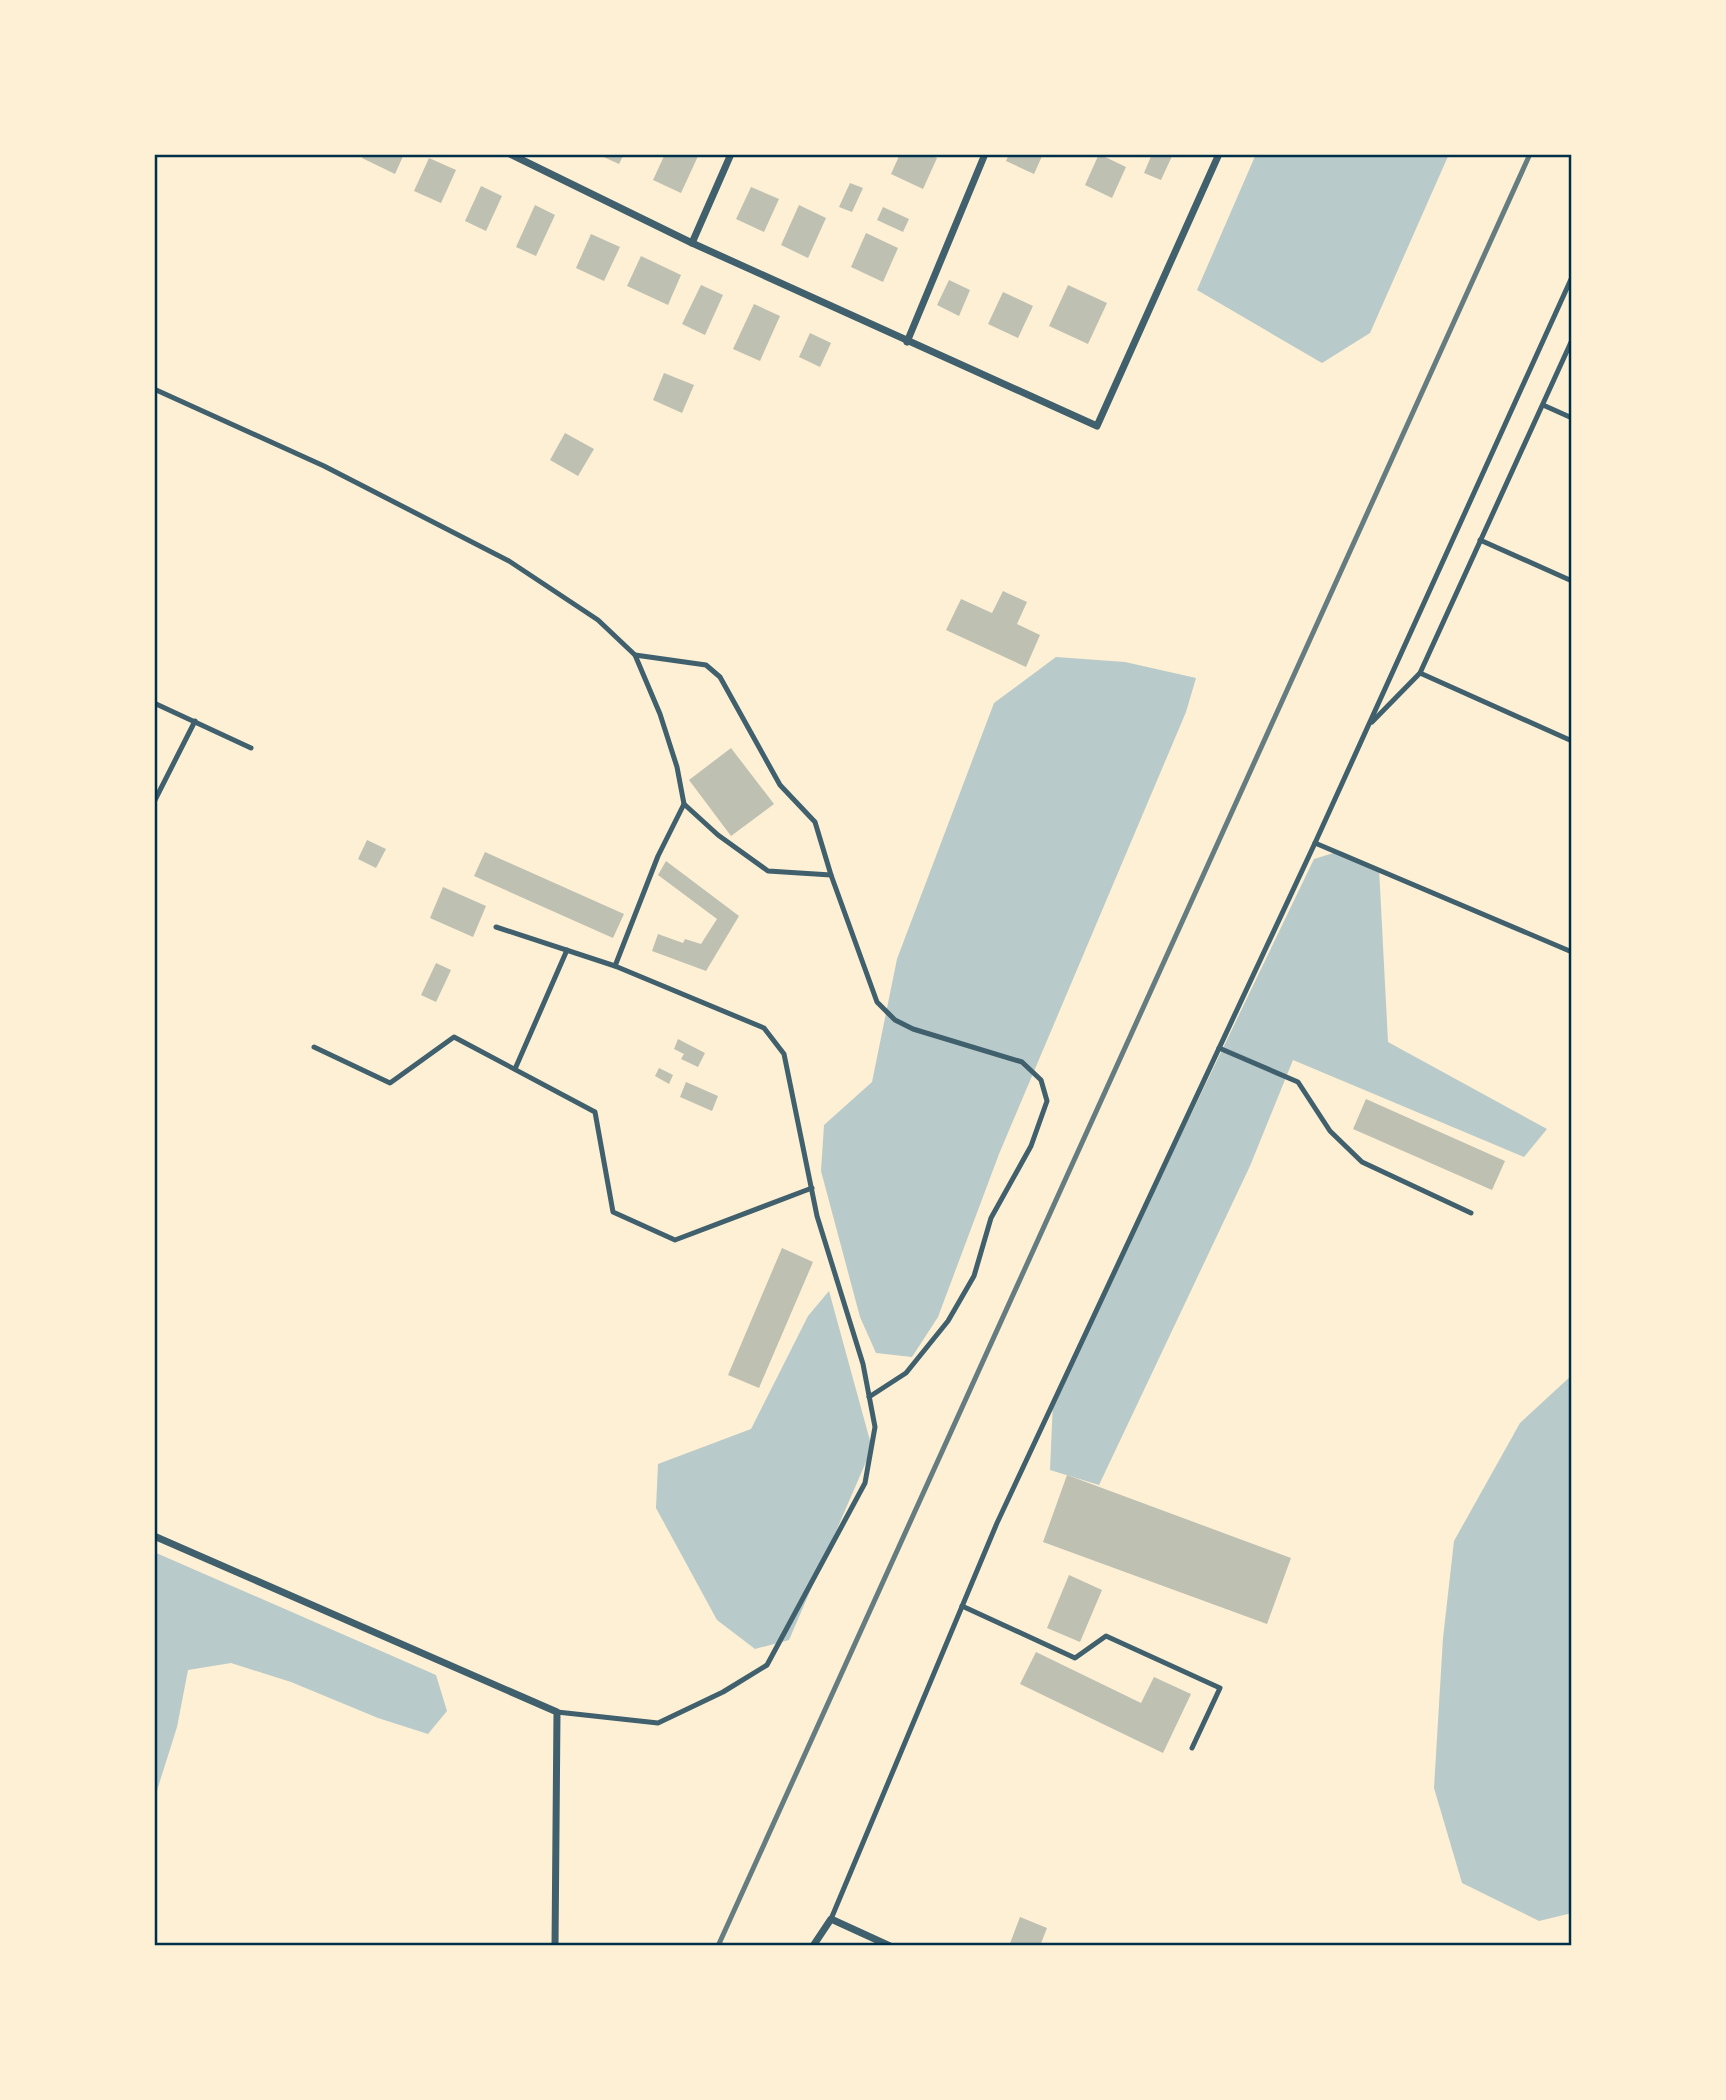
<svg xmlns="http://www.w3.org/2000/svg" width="1726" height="2100" viewBox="0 0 1726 2100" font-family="Inter,sans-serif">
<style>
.green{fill:#b9caca}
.building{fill:#bec0b2}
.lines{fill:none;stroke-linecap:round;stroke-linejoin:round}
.service{stroke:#3f606c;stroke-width:5}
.minor{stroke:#3f606c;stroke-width:7}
.rail{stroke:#657d81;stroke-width:5}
.neatline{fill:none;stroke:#003049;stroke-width:2.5}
</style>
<rect width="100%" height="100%" fill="#fdf0d5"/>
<!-- green -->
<g class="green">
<path d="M1256,154h193l-79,179 -48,30 -125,-73z"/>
<path d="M1056,657l69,5 71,16 -10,34 -187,442 -61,163 -26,40 -36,-4 -16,-36 -39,-146 3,-46 48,-43 25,-123 97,-256z"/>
<path d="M1340,851l39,17 9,174 159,87 -23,28 -231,-97 -43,106 -151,319 -49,-15 3,-69 261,-542z"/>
<path d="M829,1291l43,157 -83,192 -34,9 -38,-29 -61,-112 2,-44 93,-35 57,-113z"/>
<path d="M1572,1375v538l-33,8 -77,-38 -28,-95 9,-150 11,-97 66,-118z"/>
<path d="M154,1552l282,123 11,36 -19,23 -50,-16 -87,-36 -60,-19 -43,7 -11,57 -23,73z"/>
</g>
<!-- building -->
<g class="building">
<path d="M364,154h40l-9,20 -33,-16z"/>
<path d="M597,154h27l-5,10z"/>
<path d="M665,154h34l-18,39 -28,-13z"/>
<path d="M900,154h28l9,4 -14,31 -32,-15z"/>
<path d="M1009,154h34l-9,20 -28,-13z"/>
<path d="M1099,154l27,13 -14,31 -27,-13z"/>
<path d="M1152,154h21l-12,26 -17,-7z"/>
<path d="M429,158l27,12 -15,33 -27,-12z"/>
<path d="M850,183l13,5 -11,24 -13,-5z"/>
<path d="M481,186l21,10 -16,35 -21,-10z"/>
<path d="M751,187l28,12 -15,33 -28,-13z"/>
<path d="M535,205l20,10 -19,41 -20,-9z"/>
<path d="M799,205l27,13 -18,40 -27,-13z"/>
<path d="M883,207l26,12 -6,13 -26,-12z"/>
<path d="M866,233l32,15 -15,34 -32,-15z"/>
<path d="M591,234l29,13 -16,34 -28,-13z"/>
<path d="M641,256l40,19 -13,30 -41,-19z"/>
<path d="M949,280l21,10 -11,26 -22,-11z"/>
<path d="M701,285l22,10 -18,40 -23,-11z"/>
<path d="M1068,285l39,18 -19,41 -39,-18z"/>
<path d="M1003,292l30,14 -15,32 -30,-14z"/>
<path d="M754,304l26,12 -20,45 -27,-12z"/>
<path d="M810,333l21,10 -11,24 -21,-10z"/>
<path d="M664,373l30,12 -12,28 -29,-13z"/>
<path d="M565,433l29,16 -16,27 -28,-16z"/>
<path d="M1003,591l24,11 -10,22 23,11 -14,32 -80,-37 15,-31 31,14z"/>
<path d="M731,748l43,56 -43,32 -42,-56z"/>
<path d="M367,840l19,9 -10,19 -18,-9z"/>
<path d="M485,852l139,62 -11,24 -139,-62z"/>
<path d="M666,861l73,55 -33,55 -54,-20 6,-17 25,9 2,-4 16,5 16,-25 -59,-44z"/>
<path d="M443,887l43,19 -13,31 -43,-19z"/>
<path d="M436,963l15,7 -15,32 -15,-7z"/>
<path d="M678,1039l27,14 -7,14 -17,-8 3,-5 -10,-5z"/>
<path d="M659,1068l14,7 -4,9 -14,-8z"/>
<path d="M686,1082l32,14 -6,15 -32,-14z"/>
<path d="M1366,1099l139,62 -13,29 -139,-61z"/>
<path d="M782,1248l31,14 -54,126 -31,-13z"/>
<path d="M1067,1475l224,83 -24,66 -224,-82z"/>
<path d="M1069,1575l33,15 -22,52 -33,-14z"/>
<path d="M1036,1652l105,51 13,-26 37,17 -28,59 -143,-69z"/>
<path d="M1020,1917l27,11 -7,18h-31z"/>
</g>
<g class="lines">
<!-- service -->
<g class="service">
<path d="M154,389l170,77 185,95 89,59 37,35 25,59 17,53 7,37 -26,52 -43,110"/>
<path d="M1543,405l29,13"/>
<path d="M1480,540l92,41"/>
<path d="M635,655l71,10 14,12 60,108 35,37 16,53 46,127 18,18 18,9 109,33 19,18 6,21 -16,45 -40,72 -17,58 -26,45 -42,52 -37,24"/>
<path d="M1420,673l152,68"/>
<path d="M154,703l97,45"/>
<path d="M1372,722l48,-49 152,-333"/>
<path d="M154,802l41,-81"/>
<path d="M684,804l34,31 50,36 63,4"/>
<path d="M1315,843l257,109"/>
<path d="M496,927l119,39 149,62 20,26 33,162 46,148 12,63 -10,56 -98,182 -44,27 -65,31 -101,-11"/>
<path d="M314,1047l76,36 64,-46 141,75 18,100 62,28 137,-52"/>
<path d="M1219,1048l79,34 32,49 32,31 109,51"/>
<path d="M515,1069l52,-119"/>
<path d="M962,1606l113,52 31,-22 114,52 -28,60"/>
<path d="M831,1919l166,-396 318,-680 257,-566"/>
</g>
<!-- minor -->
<g class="minor">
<path d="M510,154l182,89 405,183 122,-272"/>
<path d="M692,243l39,-89"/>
<path d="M907,342l78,-188"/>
<path d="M154,1536l403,176 -2,234"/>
<path d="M813,1946l18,-27 59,27"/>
</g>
<!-- rail -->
<path class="rail" d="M718,1946l812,-1792"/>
</g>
<!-- border -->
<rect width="1726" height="2100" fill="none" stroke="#fdf0d5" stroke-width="312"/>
<rect x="156" y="156" width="1414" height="1788" class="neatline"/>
</svg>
